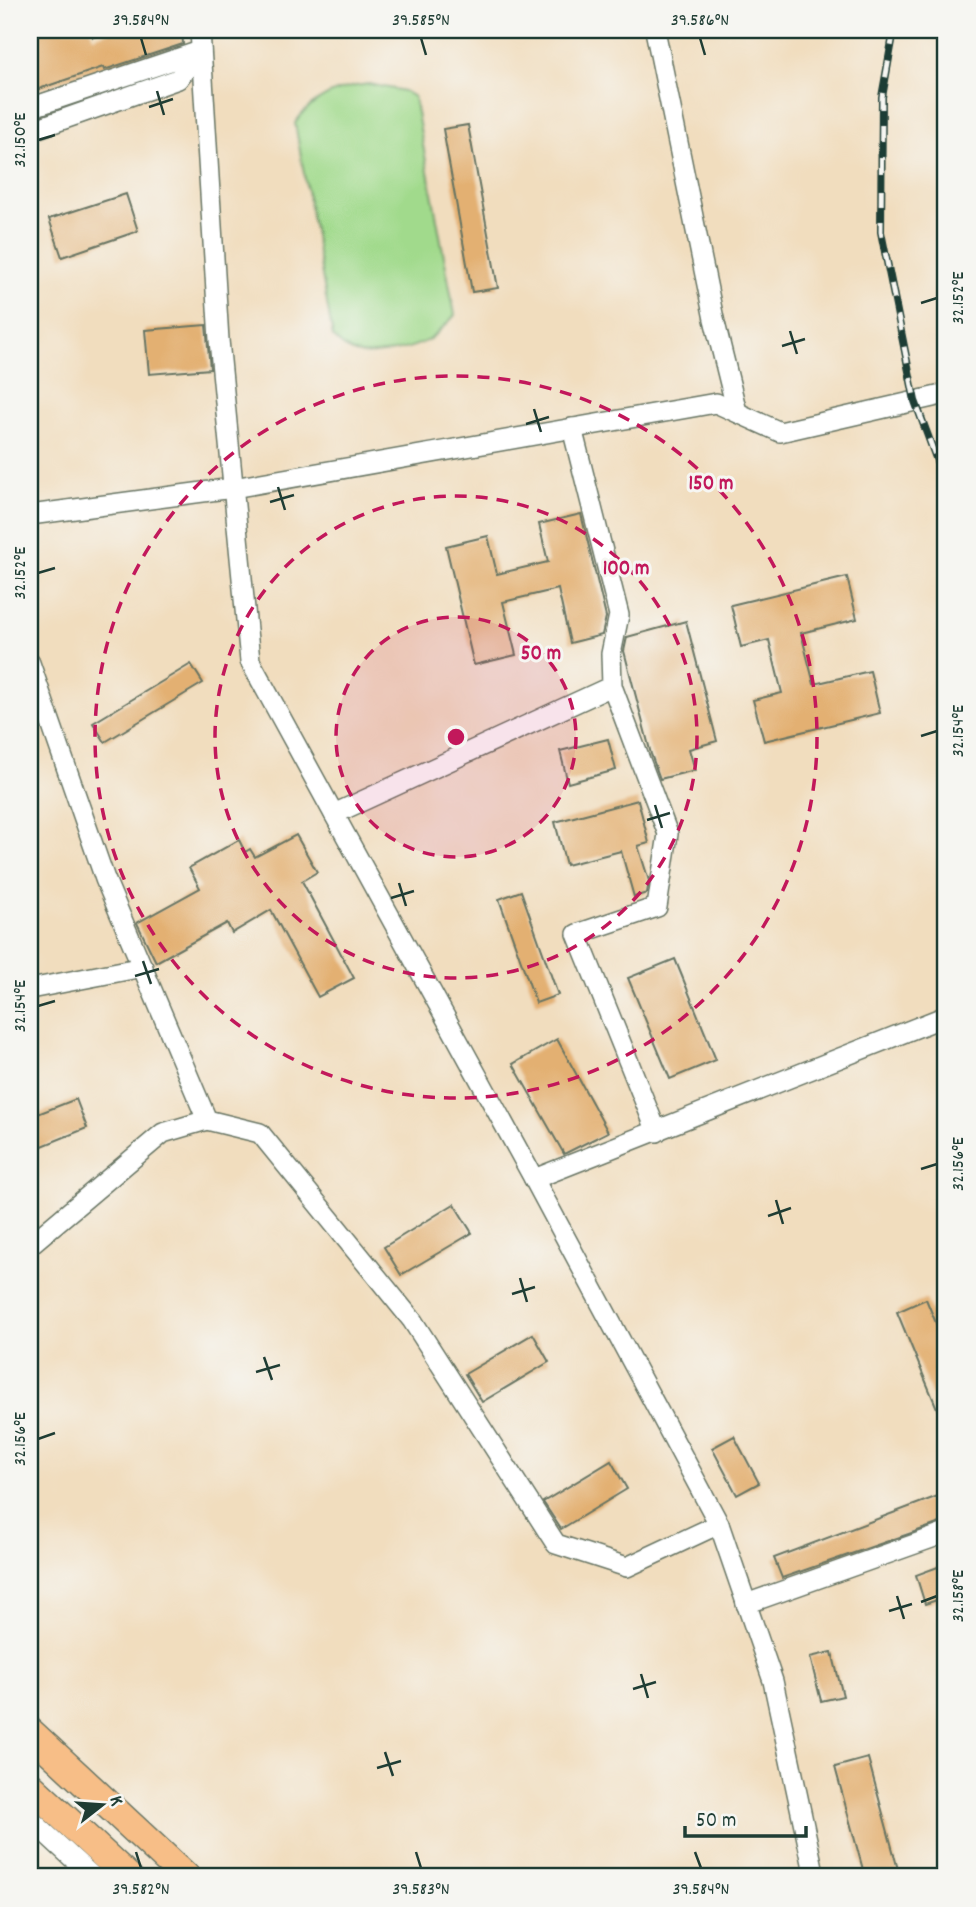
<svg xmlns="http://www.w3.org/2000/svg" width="976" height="1907" viewBox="0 0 976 1907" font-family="Dekko,sans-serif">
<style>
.green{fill:#a1da8c;stroke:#608c60;stroke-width:2}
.building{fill:#e3b072}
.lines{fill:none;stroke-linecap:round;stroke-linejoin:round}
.minor-casing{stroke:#687564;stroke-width:22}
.highway-casing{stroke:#687564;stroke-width:31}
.minor{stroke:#fff;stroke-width:19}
.highway{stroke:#f7be87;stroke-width:28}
.rail-casing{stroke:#1f3d34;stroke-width:8}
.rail{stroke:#f6f6f2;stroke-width:5;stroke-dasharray:16;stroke-linecap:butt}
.ticks{fill:none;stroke:#1f3d34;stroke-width:2.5}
.ring{fill:none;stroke:#c2185b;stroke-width:3.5;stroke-dasharray:12 9}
.centre{fill:#c2185b;stroke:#f6f6f2;stroke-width:3.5}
.ring-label{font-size:21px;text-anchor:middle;font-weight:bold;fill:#c2185b;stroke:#f6f6f2;stroke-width:6;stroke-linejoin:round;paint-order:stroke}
.neatline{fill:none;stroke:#1f3d34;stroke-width:2.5}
.ticks-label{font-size:18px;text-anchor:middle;fill:#1f3d34}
</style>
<rect width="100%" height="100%" fill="#f6f6f2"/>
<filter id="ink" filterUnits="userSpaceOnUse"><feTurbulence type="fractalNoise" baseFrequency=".0143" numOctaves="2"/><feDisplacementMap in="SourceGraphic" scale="14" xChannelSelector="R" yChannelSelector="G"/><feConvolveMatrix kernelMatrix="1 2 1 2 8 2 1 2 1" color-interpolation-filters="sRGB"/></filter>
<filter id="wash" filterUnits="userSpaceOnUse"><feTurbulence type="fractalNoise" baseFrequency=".00686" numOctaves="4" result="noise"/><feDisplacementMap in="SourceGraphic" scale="28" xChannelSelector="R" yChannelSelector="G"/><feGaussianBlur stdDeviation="1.57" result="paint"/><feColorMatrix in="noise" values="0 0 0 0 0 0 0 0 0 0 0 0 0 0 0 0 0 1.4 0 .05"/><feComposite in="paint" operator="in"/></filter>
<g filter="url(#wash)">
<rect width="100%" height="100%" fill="#f1ddbe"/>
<!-- green -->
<path class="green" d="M369,84l35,7 10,6 41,218c-7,8 -15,16 -24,23 -14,10 -59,20 -76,15 -8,-3 -16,-10 -22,-16l-38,-214c17,-25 43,-36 74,-39z"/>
<g id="blocks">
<!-- building -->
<g class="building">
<path d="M30,30h60l3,7 21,-7h68l1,14 -79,26 -1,-3 -73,25z"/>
<path d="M468,125l30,163 -26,4 -29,-163z"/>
<path d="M126,194l12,37 -76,26 -13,-38z"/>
<path d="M206,325l4,44 -61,5 -4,-44z"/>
<path d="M581,514l25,103 -4,18 -32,8 -12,-54 -55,13 13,53 -42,10 -28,-119 42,-10 9,38 51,-12 -9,-38z"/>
<path d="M847,577l10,42 -56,14 13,51 56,-13 10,42 -116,28 -11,-41 29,-7 -13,-53 -28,7 -10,-42z"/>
<path d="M686,621l31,120 -28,8 6,21 -35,9 -9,-25 -27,-103 3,-14z"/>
<path d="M191,664l12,19 -98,59 -12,-19z"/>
<path d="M608,739l8,31 -48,13 -8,-32z"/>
<path d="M638,800l11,43 -11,3 11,35 -2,12 -13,4 -13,-46 -55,14 -11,-43z"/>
<path d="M296,835l21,37 -15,9 52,97 -36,19 -47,-87 -39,23 -5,-10 -71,39 -19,-39 63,-35 -11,-20 50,-28 6,12 5,-3 5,8z"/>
<path d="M521,891l37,104 -22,8 -37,-104z"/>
<path d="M675,959l41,101 -46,19 -42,-101z"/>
<path d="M557,1039l51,93 -44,22 -51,-90z"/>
<path d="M76,1099l11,29 -57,23v-34z"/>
<path d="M454,1204l18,29 -71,42 -17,-28z"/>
<path d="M926,1299l20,48v83l-49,-118z"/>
<path d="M533,1334l16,28 -67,40 -17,-28z"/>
<path d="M734,1436l25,47 -22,12 -25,-47z"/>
<path d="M611,1461l16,28 -66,40 -18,-27z"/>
<path d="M946,1493v28l-164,57 -8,-20z"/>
<path d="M946,1564v33l-21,7 -9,-29z"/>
<path d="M832,1652l11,44 -22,5 -11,-44z"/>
<path d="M868,1758l32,119h-35l-30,-110z"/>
</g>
</g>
</g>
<g filter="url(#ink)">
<use href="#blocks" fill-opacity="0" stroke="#687564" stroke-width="2"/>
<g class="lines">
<defs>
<g id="minor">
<path d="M200,30l19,310 31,321 284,518 185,345 54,157 42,196"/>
<path d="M655,30l59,289 23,93"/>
<path d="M30,108l170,-57"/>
<path d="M30,131l148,-52 23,-29"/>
<path d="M572,428l47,187 -8,39 1,32 56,148 -11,73 -80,27 80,198"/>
<path d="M30,515l203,-27 483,-85 64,29 166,-38"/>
<path d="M30,663l75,216 102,241 53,13 152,187 144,224 71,23 92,-43"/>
<path d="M334,814l278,-128"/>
<path d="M30,989l113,-22"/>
<path d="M534,1179l412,-163"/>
<path d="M30,1245l133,-112 44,-13"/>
<path d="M746,1604l200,-71"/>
<path d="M30,1819l63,58"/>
</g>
<g id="highway">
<path d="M30,1732l156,145"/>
<path d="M30,1786l98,91"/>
</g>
</defs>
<!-- minor casing -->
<use href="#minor" class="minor-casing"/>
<!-- highway casing -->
<use href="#highway" class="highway-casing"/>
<!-- minor -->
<use href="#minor" class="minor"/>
<!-- highway -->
<use href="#highway" class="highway"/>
<defs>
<path id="rail" d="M894,30l-12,67 -1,135 34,169 31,84"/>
</defs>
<!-- rail casing -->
<use href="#rail" class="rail-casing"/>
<!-- rail -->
<use href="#rail" class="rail"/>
</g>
</g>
<!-- ticks -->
<path class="ticks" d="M141,38l5,17M421,38l5,17M700,38l5,17M157,91l7,24M149,107l24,-8M38,140l17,-5M921,303l16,-5M790,331l7,23M782,346l23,-7M534,409l7,23M526,424l23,-7M278,487l7,23M270,502l24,-7M38,573l17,-5M921,736l16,-5M655,805l7,23M647,820l23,-7M399,883l7,23M391,898l23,-7M143,961l8,23M135,976l24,-7M38,1006l17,-5M921,1169l16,-5M776,1200l7,24M768,1216l23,-8M520,1278l7,24M512,1294l23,-7M264,1357l8,23M256,1372l24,-7M38,1439l17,-6M897,1596l7,23M921,1602l16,-6M889,1611l23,-7M641,1674l7,24M633,1689l23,-7M385,1752l8,24M377,1768l24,-7M136,1852l5,16M416,1852l5,16M695,1852l6,16"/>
<!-- distance rings -->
<circle cx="456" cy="737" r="120" fill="#c2185b" fill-opacity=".12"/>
<g class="ring">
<circle cx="456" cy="737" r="120"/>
<circle cx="456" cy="737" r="241"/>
<circle cx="456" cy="737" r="361"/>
</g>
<circle cx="456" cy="737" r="10" class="centre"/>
<g class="ring-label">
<text x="711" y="489">150 m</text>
<text x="626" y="574">100 m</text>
<text x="541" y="659">50 m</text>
</g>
<!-- margin -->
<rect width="976" height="1907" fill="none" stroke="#f6f6f2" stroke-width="77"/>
<!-- north arrow -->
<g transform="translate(102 1805) rotate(73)" stroke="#f6f6f2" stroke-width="5" paint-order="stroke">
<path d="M0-5L12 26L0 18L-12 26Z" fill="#1f3d34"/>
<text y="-10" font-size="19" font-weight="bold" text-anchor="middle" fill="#1f3d34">K</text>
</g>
<!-- scale -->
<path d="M685 1826v10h121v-10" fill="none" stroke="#1f3d34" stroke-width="3.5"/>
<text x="696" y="1826" font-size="21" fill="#1f3d34" stroke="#f6f6f2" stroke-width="5" paint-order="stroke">50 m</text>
<rect x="38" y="38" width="899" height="1830" class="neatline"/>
<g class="ticks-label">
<text x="141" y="25">39.584°N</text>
<text x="421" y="25">39.585°N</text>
<text x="700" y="25">39.586°N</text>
<text transform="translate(19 140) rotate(-90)" y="6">32.150°E</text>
<text transform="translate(957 298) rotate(-90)" y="6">32.152°E</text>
<text transform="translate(19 573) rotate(-90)" y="6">32.152°E</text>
<text transform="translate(957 731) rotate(-90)" y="6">32.154°E</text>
<text transform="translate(19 1006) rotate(-90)" y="6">32.154°E</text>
<text transform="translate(957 1164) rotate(-90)" y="6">32.156°E</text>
<text transform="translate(19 1439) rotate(-90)" y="6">32.156°E</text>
<text transform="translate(957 1596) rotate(-90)" y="6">32.158°E</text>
<text x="141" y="1894">39.582°N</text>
<text x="421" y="1894">39.583°N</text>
<text x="701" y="1894">39.584°N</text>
</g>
</svg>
